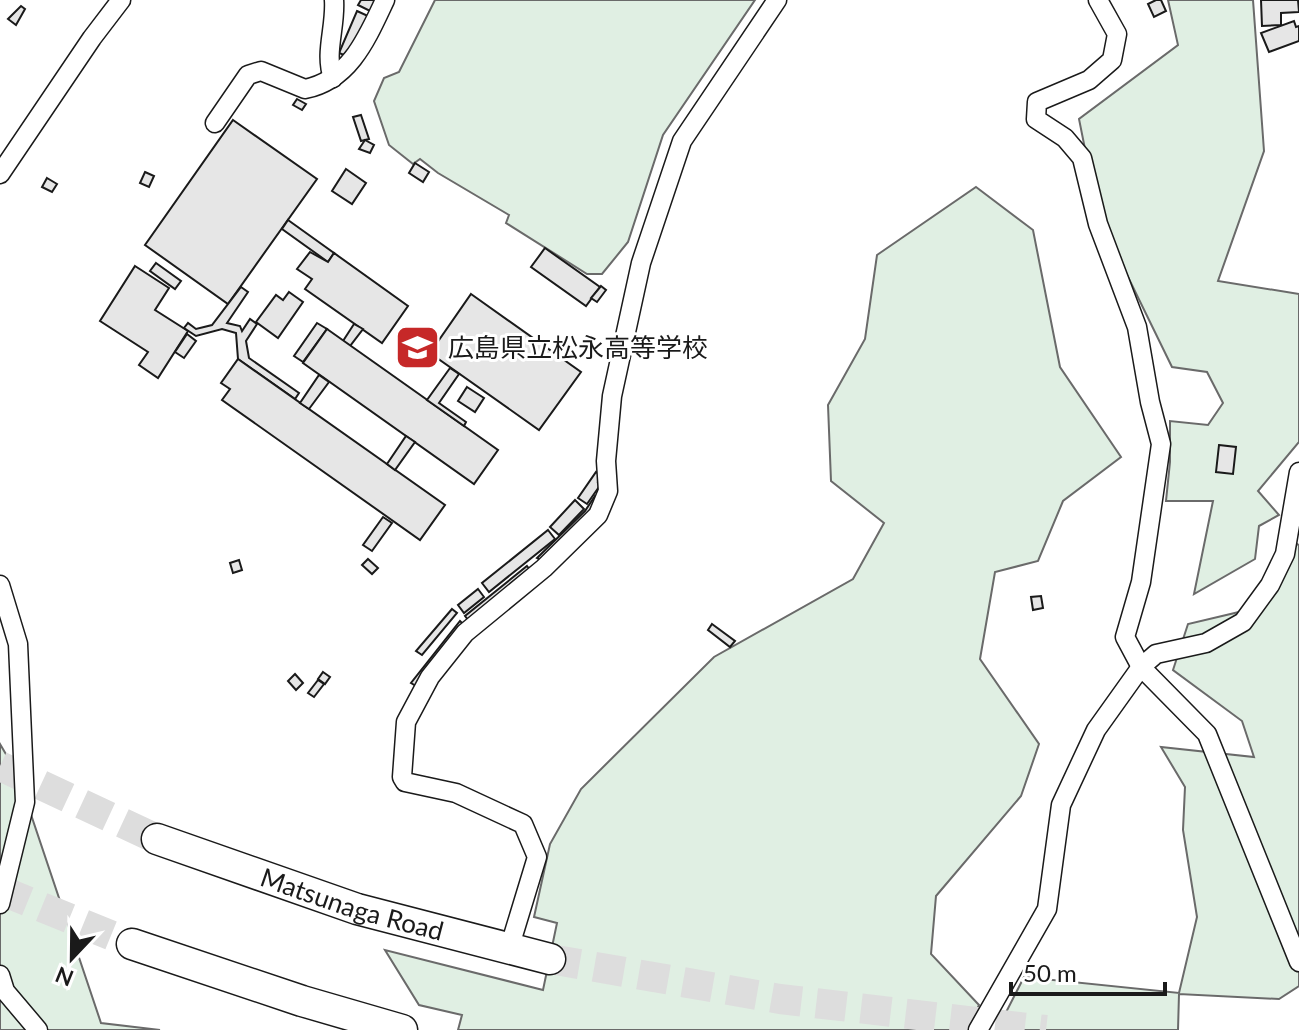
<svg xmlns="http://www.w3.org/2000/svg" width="1299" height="1030" viewBox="0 0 1299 1030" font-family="Lato,'Noto Sans JP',sans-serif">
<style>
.green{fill:#e0efe3;stroke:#6a6a6a;stroke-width:2}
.building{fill:#e6e6e6;stroke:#1a1a1a;stroke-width:2}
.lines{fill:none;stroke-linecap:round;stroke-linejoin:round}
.trunk-tunnel{stroke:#ddd;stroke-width:30;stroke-dasharray:30 15;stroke-linecap:butt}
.minor-casing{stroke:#1a1a1a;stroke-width:21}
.trunk-casing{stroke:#1a1a1a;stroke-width:33}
.minor{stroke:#fff;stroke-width:18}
.trunk{stroke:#fff;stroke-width:30}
.labels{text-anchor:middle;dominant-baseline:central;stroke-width:6;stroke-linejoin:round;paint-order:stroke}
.poi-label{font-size:26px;fill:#1a1a1a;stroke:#fff;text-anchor:start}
.street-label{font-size:26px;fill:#1a1a1a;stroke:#fff}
</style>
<rect width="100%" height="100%" fill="#fff"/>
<!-- green -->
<g class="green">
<path d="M435,0h320l-92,135 -35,107 -26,32h-15l-81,-51 3,-8 -71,-42 -18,-14 -7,5 -24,-19 -15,-44 10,-23 15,-6z"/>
<path d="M1168,0h85l11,151 -46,130 81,13v148l-41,49 21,24 -20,11 -4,33 -61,35 19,-93h-47l4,-39v-41l38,4 15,-22 -16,-31 -35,-5 -63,-129 -21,-74 -9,-45 99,-74z"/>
<path d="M976,187l57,43 27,137 61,90 -58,44 -25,60 -43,11 -15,87 59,85 -18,52 -85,100 -5,58 48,51 -11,25h-510l4,-15 -43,-10 -34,-55 158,40 14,-67 -23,-6 16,-73 31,-55 133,-132 139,-78 31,-56 -53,-42 -3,-76 37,-66 12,-84z"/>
<path d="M1297,544l2,1v441l-20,13 -100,-5 -1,36h-181l27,-53 155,16 18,-76 -14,-87 2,-43 -24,-40 93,10 -12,-36 -69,-51 15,-46 55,-13z"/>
<path d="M0,744l17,29 84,250 59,7h-160z"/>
</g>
<!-- building -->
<g class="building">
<path d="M361,0h18l-7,12 -14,-7z"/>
<path d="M1156,0h5l5,11 -12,6 -6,-13z"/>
<path d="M1261,0h37l1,12 -18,1v12l-19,1z"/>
<path d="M21,6l4,3 -9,16 -8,-6z"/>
<path d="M357,11l11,5 -19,41 -10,-4z"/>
<path d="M1294,21l2,6 3,-1v15l-30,11 -8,-19z"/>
<path d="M297,99l9,5 -4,6 -9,-5z"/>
<path d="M361,115l8,24 -8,2 -8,-24z"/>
<path d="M233,120l84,59 -89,125 -83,-59z"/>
<path d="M365,140l9,5 -4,8 -11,-4z"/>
<path d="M415,163l14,9 -6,10 -14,-9z"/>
<path d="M346,169l20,14 -14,21 -20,-13z"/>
<path d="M145,172l9,4 -5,11 -9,-4z"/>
<path d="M47,178l10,6 -5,8 -10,-5z"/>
<path d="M288,220l46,33 -6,9 -46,-33z"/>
<path d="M545,248l55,39 -14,19 -55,-39z"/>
<path d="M310,252l18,10 6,-9 74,53 -26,37 -77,-54 7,-10 -15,-10z"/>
<path d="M156,263l25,18 -6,8 -25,-18z"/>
<path d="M135,266l34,22 -14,22 33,21 -30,47 -19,-13 9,-13 -48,-31z"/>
<path d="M601,286l5,4 -9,12 -6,-4z"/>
<path d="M241,287l7,5 -21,31 13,3 2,5 8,-12 7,5 -11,17 3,17 50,35 -4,6 -57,-40 -2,-26 -14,-4 -26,7 -12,-8 4,-5 8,6 16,-4z"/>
<path d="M289,292l14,10 -25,36 -22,-16 20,-27 7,5z"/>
<path d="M471,294l110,78 -42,58 -109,-77z"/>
<path d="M317,323l10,6 -24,33 -9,-6z"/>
<path d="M354,324l9,5 -13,17 -7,-5z"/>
<path d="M327,329l171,121 -24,34 -171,-121z"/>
<path d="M424,333l13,10 -7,10 2,2 -2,3 -16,-12z"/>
<path d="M187,334l9,7 -12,17 -9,-6z"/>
<path d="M238,359l207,146 -25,35 -198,-140 8,-11 -9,-6z"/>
<path d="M450,368l9,6 -20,29 27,19 -2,4 -37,-26z"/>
<path d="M319,375l10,7 -20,27 -9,-6z"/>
<path d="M467,387l17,11 -9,14 -17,-11z"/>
<path d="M406,436l9,6 -20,28 -8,-6z"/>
<path d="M1219,445l17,2 -3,27 -17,-2z"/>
<path d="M596,472l6,4 -4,6 3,2 -14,20 -9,-6z"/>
<path d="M595,496l5,4 -9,14 -48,47 -6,-3 48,-47z"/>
<path d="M575,500l9,9 -25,26 -9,-8z"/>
<path d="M383,517l9,6 -20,28 -9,-6z"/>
<path d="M548,530l7,9 -66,53 -7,-9z"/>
<path d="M368,559l10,9 -6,6 -10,-9z"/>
<path d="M239,560l3,10 -9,3 -3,-10z"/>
<path d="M527,566l4,5 -62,50 -4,-5z"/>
<path d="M478,589l6,8 -20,16 -6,-8z"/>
<path d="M1041,596l2,12 -10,2 -2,-13z"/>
<path d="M452,609l5,4 -35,42 -6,-4z"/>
<path d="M460,621l4,4 -48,61 -5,-3z"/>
<path d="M712,624l23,17 -5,6 -22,-17z"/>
<path d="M323,672l7,5 -5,7 -7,-5z"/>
<path d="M295,674l8,9 -7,7 -8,-9z"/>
<path d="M318,680l6,4 -10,13 -6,-4z"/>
</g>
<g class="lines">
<!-- trunk-tunnel -->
<g class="trunk-tunnel">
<path d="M0,766l157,73"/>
<path d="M0,890l132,54"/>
<path d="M550,959l230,40 266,31"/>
</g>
<defs>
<g id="minor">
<path d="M1098,0l19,34 -5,26 -23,20 -52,22 -1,17 29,19 17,20 16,66 39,103 13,75 11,42 -20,138 -16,55 16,30 66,67 92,228"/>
<path d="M333,78c-9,-25 3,-51 1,-78"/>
<path d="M215,123l33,-48 13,-4 44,18c45,-9 62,-51 80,-89"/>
<path d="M0,174l92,-136 29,-38"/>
<path d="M0,585l18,59 7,158 -25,102"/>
<path d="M509,949l28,-92 -14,-33 -67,-31 -51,-11 -3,-5 4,-55 24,-45 35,-44 79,-65 54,-53 10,-24 -2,-30 6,-65 29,-133 41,-122 95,-141"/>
<path d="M0,975l5,16 33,39"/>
<path d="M978,1030l69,-121 14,-104 35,-75 45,-63 15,-13 50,-11 37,-21 27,-37 15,-31 14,-82"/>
</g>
<g id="trunk">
<path id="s1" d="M157,839l200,70 193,50"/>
<path d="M132,944l170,57 100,29"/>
</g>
</defs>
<!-- minor casing -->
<use href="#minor" class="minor-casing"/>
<!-- trunk casing -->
<use href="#trunk" class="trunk-casing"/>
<!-- minor -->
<use href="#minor" class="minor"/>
<!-- trunk -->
<use href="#trunk" class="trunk"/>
</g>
<!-- icons -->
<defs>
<symbol id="school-square" viewBox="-11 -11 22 22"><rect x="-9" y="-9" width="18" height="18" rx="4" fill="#c62828" stroke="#fff"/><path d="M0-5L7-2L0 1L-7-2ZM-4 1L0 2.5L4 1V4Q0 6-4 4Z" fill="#fff"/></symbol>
</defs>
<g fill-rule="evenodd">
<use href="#school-square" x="392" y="322" width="51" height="51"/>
</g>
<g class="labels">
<!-- poi labels -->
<g class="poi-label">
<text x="448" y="347">広島県立松永高等学校</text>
</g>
<!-- street labels -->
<g class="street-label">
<text stroke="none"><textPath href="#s1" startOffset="206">Matsunaga Road</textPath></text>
</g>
</g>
<!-- north arrow -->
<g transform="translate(72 958) rotate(202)" stroke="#ffffff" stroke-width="6" paint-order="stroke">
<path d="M0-6L14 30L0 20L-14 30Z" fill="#1a1a1a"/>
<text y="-12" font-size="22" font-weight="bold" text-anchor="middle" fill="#1a1a1a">N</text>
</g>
<!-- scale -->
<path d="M1011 982v12h154v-12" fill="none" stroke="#1a1a1a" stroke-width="4"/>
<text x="1023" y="982" font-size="24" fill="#1a1a1a" stroke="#ffffff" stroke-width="6" paint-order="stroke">50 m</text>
</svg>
